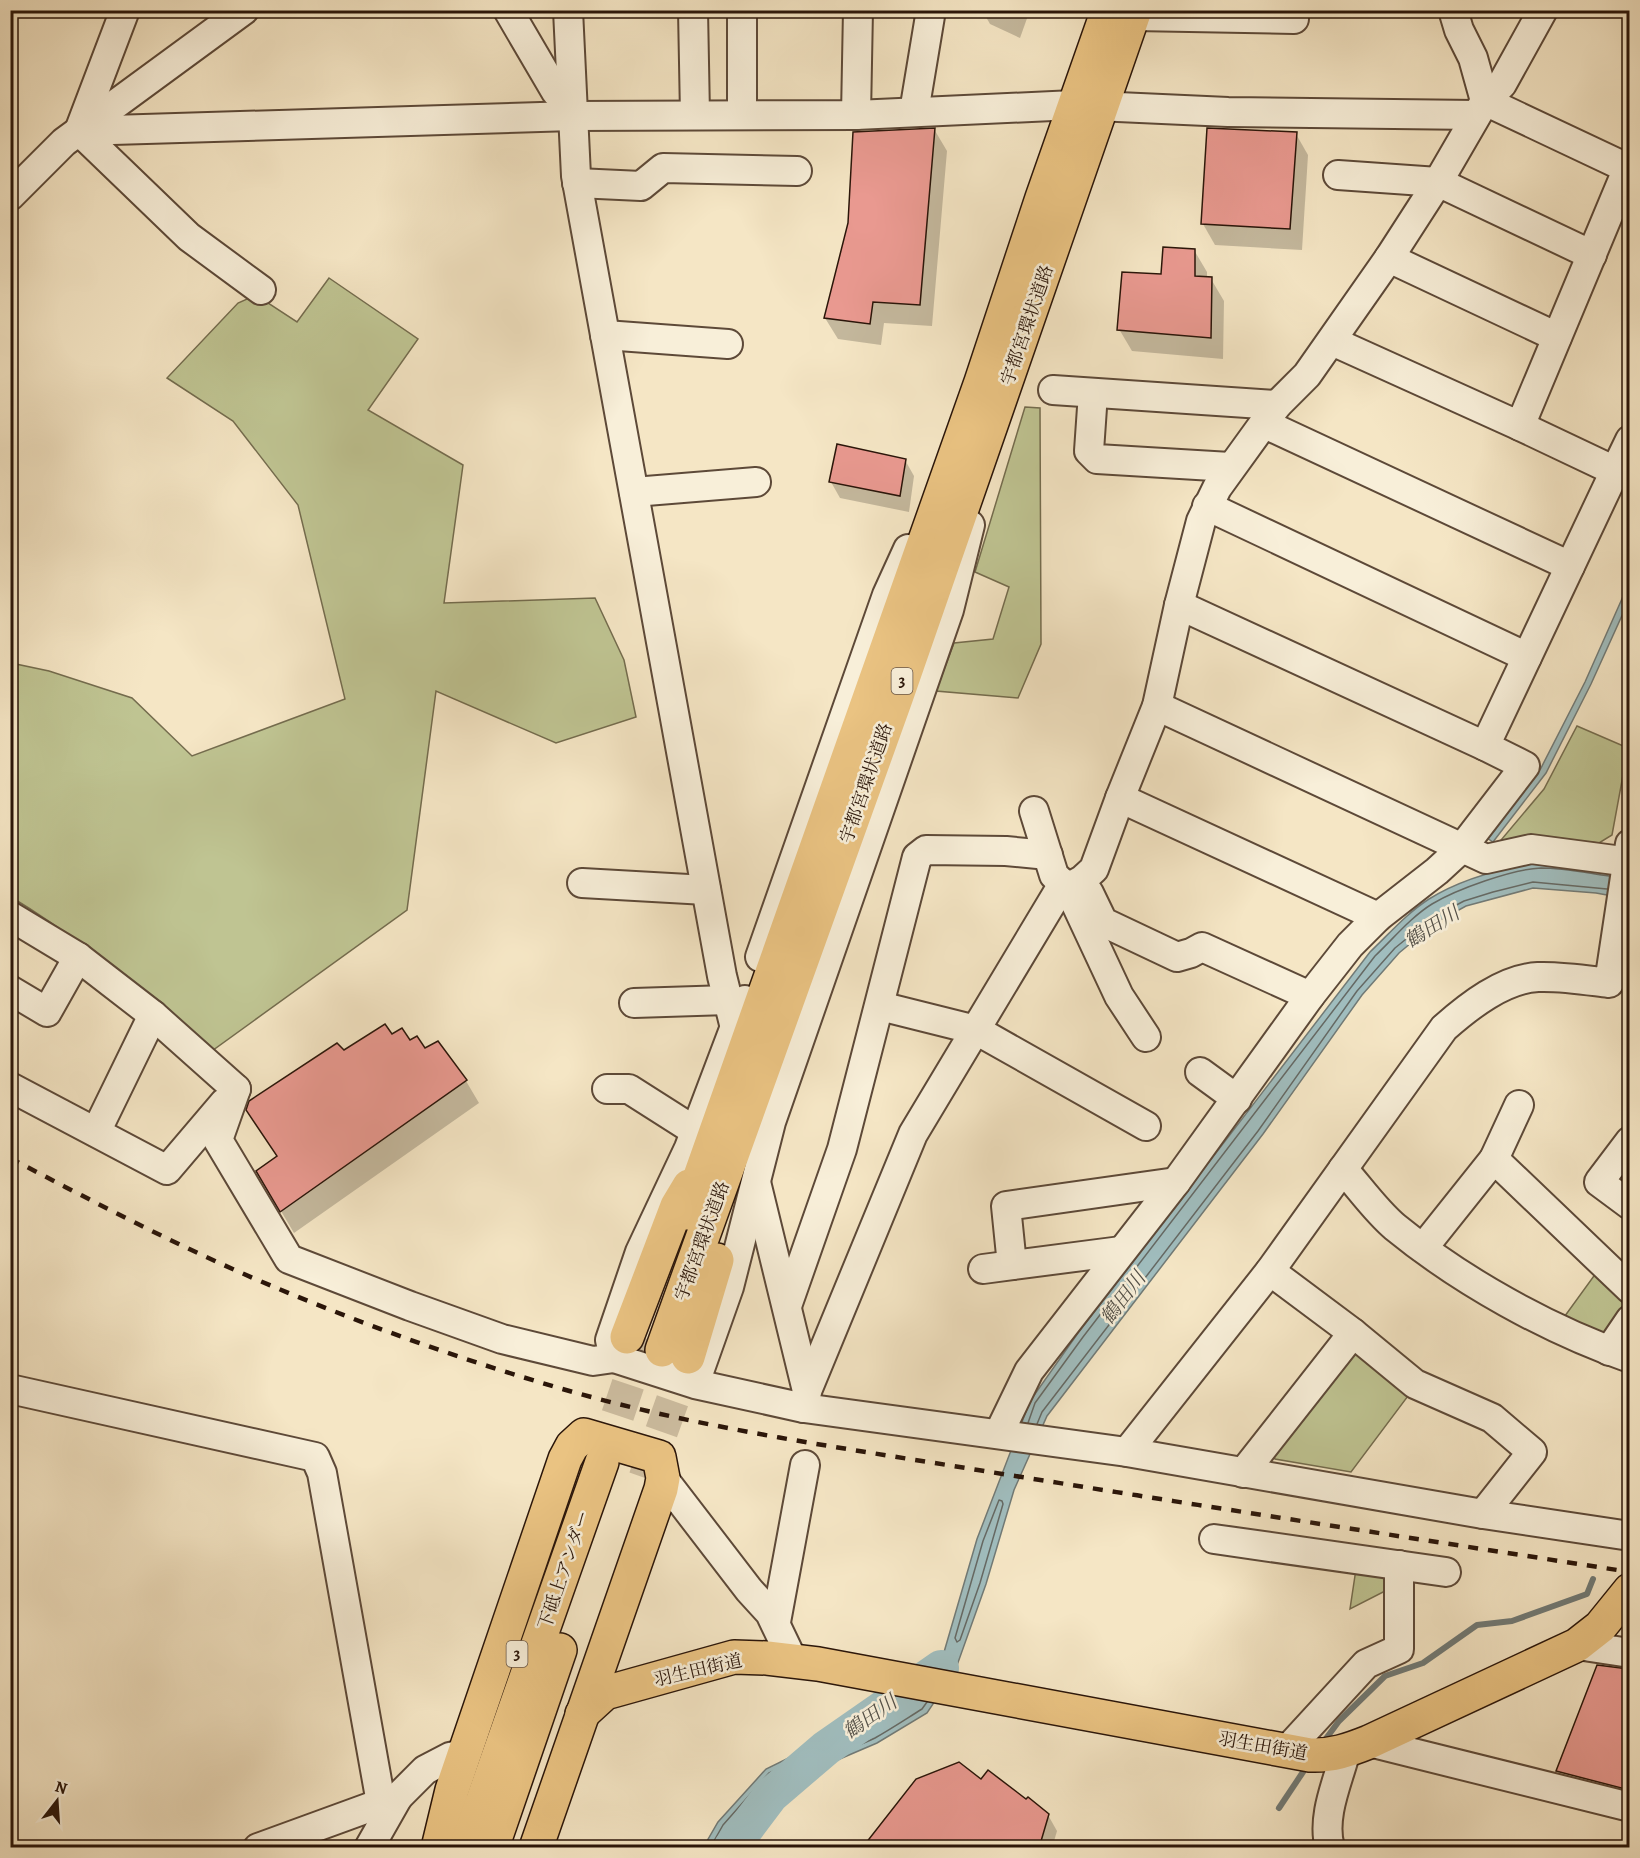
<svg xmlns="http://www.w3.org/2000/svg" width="1640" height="1858" viewBox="0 0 1640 1858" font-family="Alegreya,'Noto Serif JP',serif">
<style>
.green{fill:#bfc492;stroke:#746c4e;stroke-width:1.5}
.water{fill:#a0bdbe;stroke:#717a76;stroke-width:1.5}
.shadow{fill:#0003}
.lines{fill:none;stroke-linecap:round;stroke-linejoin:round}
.shore{stroke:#656964;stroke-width:1.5}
.stream{stroke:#717a76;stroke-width:6}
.river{stroke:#a0bdbe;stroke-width:36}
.building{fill:#e99990;stroke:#2a1509;stroke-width:1.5}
.major-tunnel{stroke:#ccbc9f;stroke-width:33;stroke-dasharray:33 16;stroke-linecap:butt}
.minor-casing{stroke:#5d4938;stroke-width:32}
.major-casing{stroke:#2a1509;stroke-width:36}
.minor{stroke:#f8efd9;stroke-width:28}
.major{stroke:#eac382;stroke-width:33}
.rail{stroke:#2a1509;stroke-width:4.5;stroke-dasharray:10 10;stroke-linecap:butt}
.labels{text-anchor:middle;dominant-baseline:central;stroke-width:5;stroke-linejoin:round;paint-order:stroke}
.shield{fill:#f8efd9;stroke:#685647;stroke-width:1.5}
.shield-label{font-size:16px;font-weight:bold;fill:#2a1509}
.street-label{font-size:18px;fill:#2a1509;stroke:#f8efd9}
.water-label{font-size:20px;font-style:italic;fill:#535048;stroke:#f8efd9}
</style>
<rect width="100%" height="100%" fill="#f5e6c5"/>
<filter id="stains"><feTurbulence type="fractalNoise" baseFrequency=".00333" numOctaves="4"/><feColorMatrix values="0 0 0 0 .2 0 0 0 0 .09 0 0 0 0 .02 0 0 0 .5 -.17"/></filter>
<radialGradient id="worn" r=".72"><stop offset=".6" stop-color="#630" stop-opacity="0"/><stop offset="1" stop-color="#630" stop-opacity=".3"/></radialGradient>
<!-- green -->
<g class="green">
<path d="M329,278l89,61 -50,71 95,55 -19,138 151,-5 29,62 12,57 -80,26 -120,-52 -29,219 -198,143c-61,-58 -127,-113 -198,-156v-234l38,8 83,27 60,58 153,-57 -47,-194 -65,-84 -66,-43 71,-75 18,-8 41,27z"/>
<path d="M1025,407l15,1 1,236 -23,54 -82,-7 18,-48 39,-4 16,-52 -34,-15z"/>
<path d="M1577,726l51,22 -16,87 -13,8 -60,-6 -43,9 48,-57z"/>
<path d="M1599,1269l27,25 1,15 -16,23 -15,4 -34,-16z"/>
<path d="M1352,1345l59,47 -60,80 -76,-13 -4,-10z"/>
<path d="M1356,1569l25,4 10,10v5l-41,21z"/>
</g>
<!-- water -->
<g class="water">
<path d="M1629,583v17l-38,84 -45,89 -53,69 -6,-4 54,-70 44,-86z"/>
<path d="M1540,862l89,12v25l-33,-6 -63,-5 -67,18 -31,17 -36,30 -37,42 -99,139 -216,282 -33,74 -28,94 -31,87 -28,42 -50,30 -42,18 -43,27 -46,33 -19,26 -24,1 15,-26 48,-53 45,-22 67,-27 64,-61 35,-120 53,-138 48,-68 292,-381c19,-18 37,-39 59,-53 32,-20 74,-31 111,-37z"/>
</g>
<!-- shadow -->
<g class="shadow">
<path d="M982,10h48l-10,28 -30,-14z"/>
<path d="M934,129l13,22 -15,175 -48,-3 -3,22 -43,-6 -13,-21z"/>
<path d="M1296,134l12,21 -6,95 -87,-5 -12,-21z"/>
<path d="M1194,250l13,22v7h4l13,22 -1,58 -91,-8 -13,-22 43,-54z"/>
<path d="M905,460l9,16 -5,36 -69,-14 -9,-16z"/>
<path d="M392,1037l18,5 15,8 13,-7 28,38 13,22 -185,130 -36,-61 20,-15 66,-105z"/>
<path d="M1598,1666l32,5v137l-60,-15 -13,-22z"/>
<path d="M981,1781l67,34 9,16 -5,17h-188z"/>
</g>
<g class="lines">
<!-- shore -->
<g class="shore">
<path d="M1028,1423l7,-20 48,-66 292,-381c18,-17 36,-39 57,-52 25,-15 81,-35 109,-36 23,0 46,5 68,8"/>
<path d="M1037,1424l5,-12 216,-281 99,-140 38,-43 37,-30 32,-17 29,-9 40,-10 74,7"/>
<path d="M999,1500l3,1 1,3 -23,79 -20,57 -3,2 -2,-4 28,-97z"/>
<path d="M710,1848l13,-23 46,-52 44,-20 68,-28 28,-26"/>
<path d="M722,1848c3,-27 86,-79 111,-92 13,-7 28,-11 42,-18 16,-9 31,-19 47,-29l5,-7"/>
</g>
<!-- stream -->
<g class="stream">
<path d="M1322,1744l17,-23 46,-45 38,-13 54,-38 35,-4 75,-27 6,-15"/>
<path d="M1279,1808l24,-36"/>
</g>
<!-- river -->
<path class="river" d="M731,1848l40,-53 55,-47 115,-80"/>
</g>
<!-- building -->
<g class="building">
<path d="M935,128l-15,177 -47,-3 -3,22 -46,-6 24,-95 5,-91z"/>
<path d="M1207,128l90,4 -7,97 -89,-5z"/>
<path d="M1163,247l32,2v27l17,1 -1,61 -94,-8 5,-58 39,2z"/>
<path d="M837,444l69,15 -6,37 -71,-14z"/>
<path d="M385,1024l7,10 10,-6 8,12 7,-4 8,12 13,-7 29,39 -187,132 -24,-41 21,-15 -31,-46 3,-9 88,-58 7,7z"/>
<path d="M1597,1665l32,4v121l-73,-19z"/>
<path d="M959,1762l22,17 7,-9 38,29 2,-2 21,17 -10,34h-177l54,-69z"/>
</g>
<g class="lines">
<!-- major-tunnel -->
<g class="major-tunnel">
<path d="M602,1462l42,-125"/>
<path d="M645,1478l43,-121"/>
</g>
<defs>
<g id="minor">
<path d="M508,10l48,82 15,10"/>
<path d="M568,10l8,166 146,800 13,52"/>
<path d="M693,10l2,105"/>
<path d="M742,10v105"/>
<path d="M1453,10l6,20 14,28 12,43 142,67"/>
<path d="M1134,16l160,3"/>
<path d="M914,112l17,-102"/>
<path d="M856,115l2,-105"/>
<path d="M79,131l494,-15 283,-1 218,-10 154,7 248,3"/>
<path d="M79,131l110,106 72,53"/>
<path d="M79,131l46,-121"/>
<path d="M1338,175l100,7 154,73"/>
<path d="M577,183l64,3 22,-18 134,3"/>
<path d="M10,196l54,-54 180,-132"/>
<path d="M1389,258l168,79"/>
<path d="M605,335l123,9"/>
<path d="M1332,341l188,85 110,-263"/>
<path d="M1053,390l224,15"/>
<path d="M1093,393l-4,58 8,8 133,8"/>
<path d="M1265,424l305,142"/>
<path d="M1630,440l-15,31 15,6"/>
<path d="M634,492l122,-10"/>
<path d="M1207,506l320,151"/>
<path d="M1179,605l306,141"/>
<path d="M1157,706l329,153 45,-10 99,13"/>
<path d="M1120,798l258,119"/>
<path d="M1034,811l20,64c9,11 22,14 35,18l14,29 74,35 14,-4 11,-6 108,49"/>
<path d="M582,883l124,7"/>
<path d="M1075,902l44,94 27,41"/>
<path d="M10,916l68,41 75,58 83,74"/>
<path d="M760,957l127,-362 21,-46"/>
<path d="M10,990l37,22 31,-55"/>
<path d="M745,1000l-56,148 -49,104 -30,88 4,18 81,26 109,24 323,44 356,62 147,22"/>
<path d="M634,1003l94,-3"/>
<path d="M880,1006l96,24 170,96"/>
<path d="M1200,1072l37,27"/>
<path d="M10,1087l157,83 57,-67"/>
<path d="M236,1089l-18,51 71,119 121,47 92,33 91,22 21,-3"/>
<path d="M607,1089h22l66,42"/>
<path d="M96,1132l57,-117"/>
<path d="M1630,1141l-31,41 31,23"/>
<path d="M1494,1159l25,-54"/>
<path d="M1343,1169c17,19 33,42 52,58 66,54 154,103 235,131"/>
<path d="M757,1186l50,205"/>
<path d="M1423,1248l71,-89 136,130"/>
<path d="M1012,1265l-6,-59 170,-24"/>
<path d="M983,1269l138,-18"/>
<path d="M1270,1271l83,62 62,51 77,34 40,34 -49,62"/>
<path d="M787,1306l55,-157 75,-292 9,-7 80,1 42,4"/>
<path d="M1609,1351l21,-31"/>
<path d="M695,1383l34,-96 42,-165 178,-512 21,-85"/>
<path d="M10,1389l305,68 7,16 59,330"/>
<path d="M804,1408l3,-17 106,-257 144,-240 25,-14 12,-11 26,-71 37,-92 22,-101 22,-84 16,-33 60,-83 30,-30 82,-117 49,-76 47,-81 17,-17 41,-74"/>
<path d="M999,1433l30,-62 147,-189 134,-186 40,-51 28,-28 59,-46 25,-23 63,-82 -40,-20 130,-275 -95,-45"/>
<path d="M1127,1452l143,-181 174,-243c25,-22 59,-49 94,-51 23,-1 47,3 71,6l21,-139"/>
<path d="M1243,1473l110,-140"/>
<path d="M663,1478l86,112 21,23 23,48"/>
<path d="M1214,1539l232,33"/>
<path d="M776,1622l29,-157"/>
<path d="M1577,1645l53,8"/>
<path d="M1369,1742l261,65"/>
<path d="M1286,1751l80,-87 33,-15v-84"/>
<path d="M258,1848l140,-51 27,-27 25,-13 14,-3"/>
<path d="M369,1848l29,-51"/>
<path d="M1330,1848c-9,-31 8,-67 16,-97"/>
</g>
<g id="major">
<path d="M687,1213l294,-831 61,-184 66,-188"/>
<path d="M627,1337l50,-131 12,-20"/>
<path d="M662,1350l235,-654 238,-686"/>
<path d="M688,1357l29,-97"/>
<path d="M582,1714l23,-21 129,-36 33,1 51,6 492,91c22,1 39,-5 59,-13l208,-97 23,-18 30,-37"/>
<path d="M438,1848l14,-58 113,-331 7,-13 12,-11 75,22 4,21 -2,11 -125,359"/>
<path d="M466,1848l136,-386"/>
<path d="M492,1848l68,-198"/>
</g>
</defs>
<!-- minor casing -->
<use href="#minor" class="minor-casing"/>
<!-- major casing -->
<use href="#major" class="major-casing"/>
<!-- minor -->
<use href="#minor" class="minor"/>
<!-- major -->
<use href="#major" class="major"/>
<!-- rail -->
<path class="rail" d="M10,1158c80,42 160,84 243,120 93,40 189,75 286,104 143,44 292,64 439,88 217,35 434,68 652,102"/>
</g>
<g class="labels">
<!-- shield labels -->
<g class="shield">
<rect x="891.5" y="668" width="21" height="26" rx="4.5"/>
<rect x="506.5" y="1641" width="21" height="26" rx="4.5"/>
</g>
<g class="shield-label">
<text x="902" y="681">3</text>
<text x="517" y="1654">3</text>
</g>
<!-- street labels -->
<g class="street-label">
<text transform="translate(1027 325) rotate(-71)">宇都宮環状道路</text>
<text transform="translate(866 783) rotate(-71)">宇都宮環状道路</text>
<text transform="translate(702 1241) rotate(-70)">宇都宮環状道路</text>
<text transform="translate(564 1570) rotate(-71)">下砥上アンダー</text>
<text transform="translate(698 1670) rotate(-13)">羽生田街道</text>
<text transform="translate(1263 1746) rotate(10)">羽生田街道</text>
</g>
<!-- water labels -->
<g class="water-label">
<text transform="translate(1432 927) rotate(-32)">鶴田川</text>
<text transform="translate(1123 1298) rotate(-53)">鶴田川</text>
<text transform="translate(870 1717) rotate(-35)">鶴田川</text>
</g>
</g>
<!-- margin -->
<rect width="1640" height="1858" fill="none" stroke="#f5e6c5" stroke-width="36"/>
<rect x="12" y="12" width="1616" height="1834" fill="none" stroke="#2a1509" stroke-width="3"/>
<rect x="18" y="18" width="1604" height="1822" fill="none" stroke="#2a1509" stroke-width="1.5"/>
<!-- north arrow -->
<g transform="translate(57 1801) rotate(17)" stroke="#f8efd9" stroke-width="4.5" paint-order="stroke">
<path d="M0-4.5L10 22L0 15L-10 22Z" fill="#2a1509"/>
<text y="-9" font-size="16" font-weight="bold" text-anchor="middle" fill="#2a1509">N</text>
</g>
<rect width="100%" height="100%" filter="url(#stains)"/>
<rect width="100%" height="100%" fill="url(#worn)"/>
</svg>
